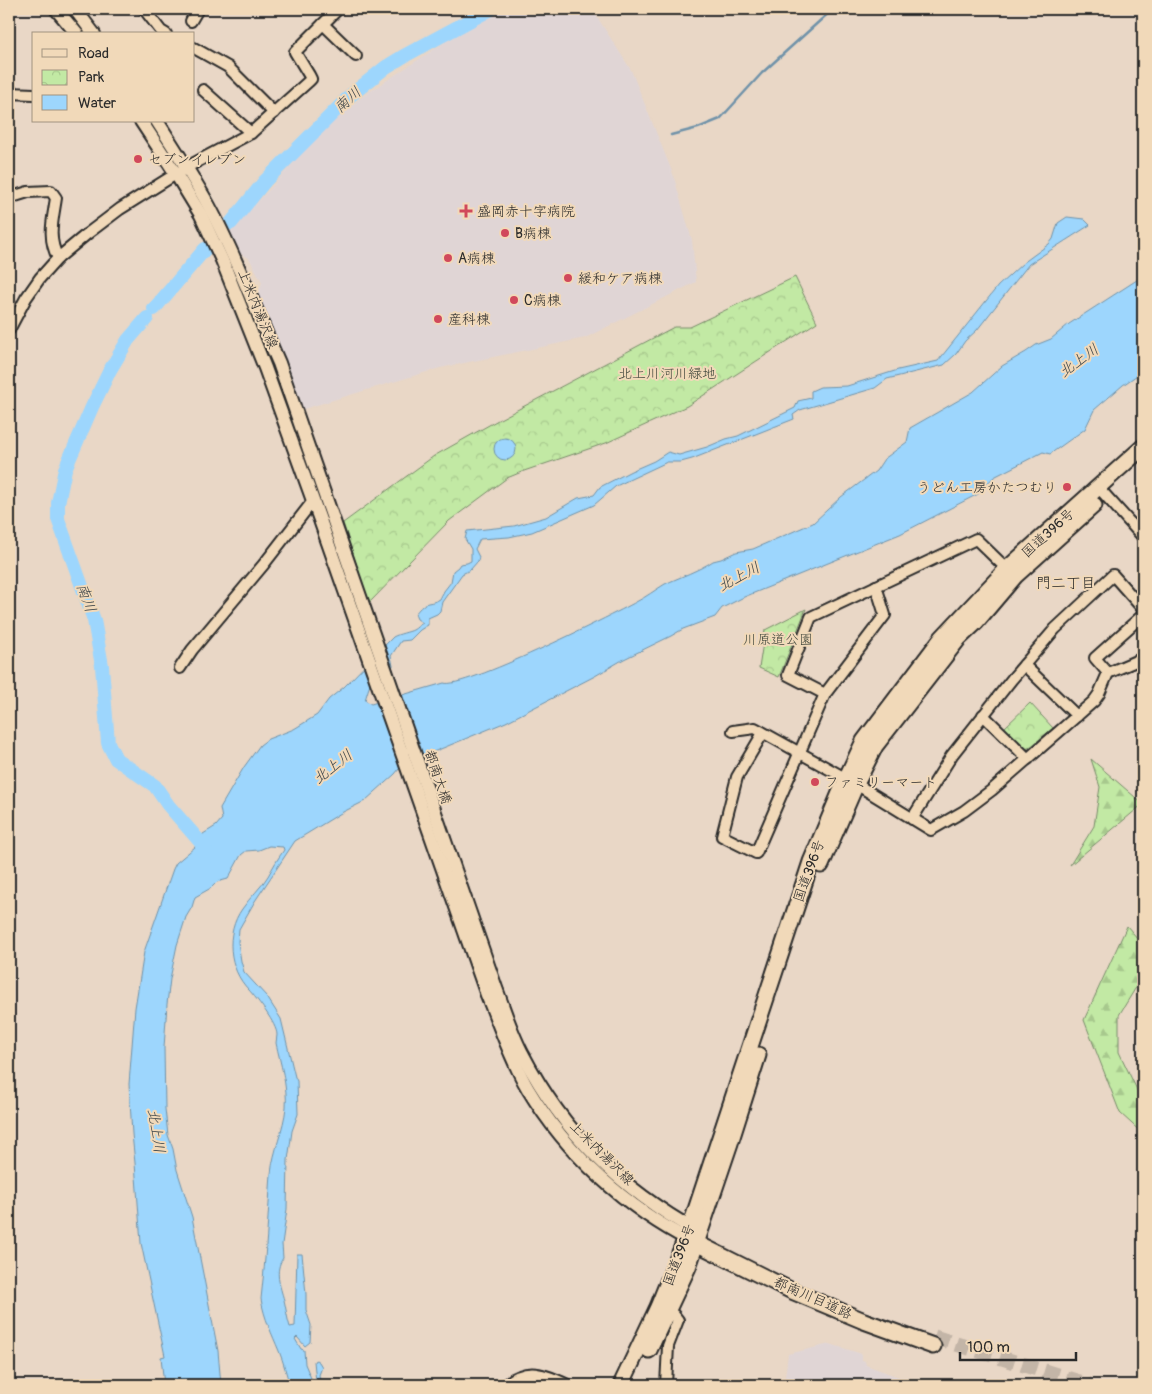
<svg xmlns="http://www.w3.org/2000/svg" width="1152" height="1394" viewBox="0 0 1152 1394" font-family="Pangolin,'Klee One',sans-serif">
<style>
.built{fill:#e0d5d5}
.forest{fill:url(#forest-firs);stroke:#768a68}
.park{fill:url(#park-crowns);stroke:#768a68}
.water{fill:#9dd6fd;stroke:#6f92a9}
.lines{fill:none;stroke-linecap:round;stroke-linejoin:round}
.stream{stroke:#6f92a9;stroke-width:2.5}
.river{stroke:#9dd6fd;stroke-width:14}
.highway-tunnel{stroke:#c3b5a7;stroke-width:15;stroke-dasharray:15 8;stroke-linecap:butt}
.minor-casing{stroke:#2b2b2b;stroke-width:14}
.major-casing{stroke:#2b2b2b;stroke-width:16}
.highway-casing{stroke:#2b2b2b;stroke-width:19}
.minor{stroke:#f1d9b9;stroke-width:10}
.major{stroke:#f1d9b9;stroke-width:12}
.highway{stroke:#f1d9b9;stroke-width:15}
.poi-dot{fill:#d1495b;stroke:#f1d9b9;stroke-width:2}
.labels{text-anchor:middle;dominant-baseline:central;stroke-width:4;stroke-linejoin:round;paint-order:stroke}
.poi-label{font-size:14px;fill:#2b2b2b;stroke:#f1d9b9;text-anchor:start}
.street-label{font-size:14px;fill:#2b2b2b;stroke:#f1d9b9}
.park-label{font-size:14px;fill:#42483d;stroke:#f1d9b9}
.water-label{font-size:15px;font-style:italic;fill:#3c454a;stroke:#f1d9b9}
.neighbourhood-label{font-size:15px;fill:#2b2b2b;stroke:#f1d9b9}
</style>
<defs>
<pattern id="forest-firs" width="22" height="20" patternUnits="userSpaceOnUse" patternTransform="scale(1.25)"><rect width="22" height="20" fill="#c2e9a4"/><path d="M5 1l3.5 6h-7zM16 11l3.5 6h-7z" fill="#a7c88d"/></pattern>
<pattern id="park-crowns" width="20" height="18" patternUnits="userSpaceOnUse" patternTransform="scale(1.25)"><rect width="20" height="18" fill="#c2e9a4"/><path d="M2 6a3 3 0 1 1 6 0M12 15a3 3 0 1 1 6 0" fill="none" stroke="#a7c88d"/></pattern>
</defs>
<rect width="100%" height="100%" fill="#e9d7c6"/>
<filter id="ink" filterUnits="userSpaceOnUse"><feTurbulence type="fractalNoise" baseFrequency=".02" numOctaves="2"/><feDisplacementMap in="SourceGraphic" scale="10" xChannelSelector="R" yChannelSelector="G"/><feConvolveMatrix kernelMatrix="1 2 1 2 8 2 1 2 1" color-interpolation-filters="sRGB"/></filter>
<g filter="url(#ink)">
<!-- built -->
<g class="built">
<path d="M505,9h87l39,61 42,104 19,66 4,42 -111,56 -145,30 -140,42 -20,-65 -22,-49 4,-14 -13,-24 -11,-5 -10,-21 41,-42 46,-53 48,-41 85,-56z"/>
<path d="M830,1344l32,10v6l3,1 1,4 49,18 1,2h-108v-4l-23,-4 3,-23z"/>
</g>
<!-- forest -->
<g class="forest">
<path d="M1091,759l52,45 -73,61 24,-39 6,-39z"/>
<path d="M1127,926l16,19v31l-24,39v37l20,42 4,-4v44l-23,-21 -36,-93z"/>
</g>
<!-- park -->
<g class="park">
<path d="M795,277l22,45 -130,84 -81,37 -82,28 -17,7 -58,43 -80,82 -26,-80 91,-67 64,-36 176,-93h16z"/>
<path d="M806,609l-27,68 -20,-9 6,-38z"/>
<path d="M1030,703l23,25 -24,20 -5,1 -20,-21z"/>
</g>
<!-- water -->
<g class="water">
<path d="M1067,217l17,2 6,6 -61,39 -52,66 -12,11 -9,13 -12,11 -57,14 -12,9 -75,22 -7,5 1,4 -102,40 -11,3h-14l-51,24 -22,19 -62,27 -23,5 -29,2 -5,10 4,8 -1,4 -8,9 -8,4 -20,28 -2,9 -3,3 -9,4v7l-8,5 -10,10 -9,1 -10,15 2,10 -23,18 -5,16 6,4 73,-21c18,7 167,-67 192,-81 10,-5 19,-12 29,-18 15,-7 35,-14 48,-23l8,-2 15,-7 17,-3 60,-26 28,-26 35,-26 8,-12 23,-17 3,-14 63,-36 29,-26 24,-14 10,-7 15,-6 18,-15 74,-48v95l-20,14 -29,25 -9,19 -35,25 -7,-2 -49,25 -12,11 -4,6 -78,40 -156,63 -22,11 -7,9 -32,12 -12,7 -47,23 -29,17 -89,46 -80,33 -27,14 -4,5 -30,27 -24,12 -46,28 -40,60 -16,28 -1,13 3,19 3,11 23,25 14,22 14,58 2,4 1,33 -6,17 -4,29 -1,49 -5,35 1,14c-9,13 -3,28 1,42 2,8 3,18 6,27l5,-1 2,-72h5l4,40v16l5,15 -1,17 -5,4 -8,-9 -2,2 6,10 3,1 1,14 8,19 3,-1 -2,-21 2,-1 3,2 3,5 -3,8 2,10h-31c-4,-11 -6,-22 -11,-34 -7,-17 -15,-33 -18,-52 5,-42 7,-84 10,-125 2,-23 13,-45 15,-67 2,-20 -6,-45 -10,-64 0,-3 1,-5 1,-8 0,-11 -20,-36 -28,-45 -21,-21 -24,-57 -7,-81 8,-12 19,-21 26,-33 5,-9 10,-18 16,-26l-1,-3 -14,-1 -10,4 -13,1 -5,4 -13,24 -11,3 -6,6 -16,9 -3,10 -6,10 -9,28 -7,34 -3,25 -3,44 1,61 3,26 5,14 4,21 15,47 26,134 3,34h-57l-3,-28 4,-1 -24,-113 -6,-80 -3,-29 -3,-50 6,-76 9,-56 29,-83 3,-6 19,-16 8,-13 13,-8 6,-7 -2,-11 24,-41 16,-22 8,-6 26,-10 23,-14 12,-16 15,-12 49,-50c5,-3 16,-5 20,-7 4,-2 5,-5 10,-7l-6,-4 -2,-5c3,-4 8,-10 13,-11 5,-1 7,-1 12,-4l4,-8 7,-9 2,-11 5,-4 2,-3 7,-1 4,-2v-12l-6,-10 2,-8 47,-5 32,-9 32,-19 16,-3 6,-8 31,-16 23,-10 14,-9 11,3 28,-8 19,-8 12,-3 57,-28 3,-7 13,-3v-7l9,-4 27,-1 51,-16 40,-9 60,-75 25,-23 26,-19 4,-5 5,-16z"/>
<circle cx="505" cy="449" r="11"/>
</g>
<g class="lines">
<!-- stream -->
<path class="stream" d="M671,135l27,-7 22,-9 42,-46 71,-64"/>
<!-- river -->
<g class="river">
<path d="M231,223l34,-42 86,-86 35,-28 18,-11 87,-47"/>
<path d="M154,309l51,-60"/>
<path d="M147,318l-19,22 -18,30 -18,37 -27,62 -7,34v16l36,101 8,46 6,77 8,16 39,27 13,19 34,39 6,12"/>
</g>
<!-- highway-tunnel -->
<path class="highway-tunnel" d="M934,1337l155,48"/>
<defs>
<g id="minor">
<path d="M144,9l17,22 5,3"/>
<path d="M191,21l7,-12"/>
<path d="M323,24l33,32"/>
<path d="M194,48l34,19 46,46"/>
<path d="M203,90l48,43"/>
<path d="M9,93l25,1"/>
<path d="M9,198l19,-6 23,-1 5,7c-3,21 -9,40 2,60"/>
<path d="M9,330l17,-32 14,-20 18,-20 29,-24 33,-25 67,-42 64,-34 58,-52 2,-2 -2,-4 -14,-23 43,-43"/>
<path d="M1098,487l45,50"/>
<path d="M1024,665l53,51"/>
<path d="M180,668l12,-18 72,-86 49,-63"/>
<path d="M1108,673l-13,-15 48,-43"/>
<path d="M825,694l-37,-19 23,-58 165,-78 35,34"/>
<path d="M983,715l45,44"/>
<path d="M733,731l22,-3 101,56 75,46 33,-19 28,-21 102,-89 5,-7 9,-21 35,-15"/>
<path d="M763,733l-26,44 -15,59 34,17 69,-159 60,-79 -9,-29"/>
<path d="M912,819l40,-64 60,-76 43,-50 58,-54 30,34"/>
<path d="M664,1309l10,6 4,5 -10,26 -2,39"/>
<path d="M505,1385c22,-19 39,-11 63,0"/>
</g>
<g id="major">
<path d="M56,9l21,25"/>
<path d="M75,9l19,25"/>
<path d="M141,121l35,53 25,41 21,45 43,108 55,152 167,475c13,31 24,65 41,94 39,65 98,119 165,153"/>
<path d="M157,121c18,28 36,56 52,85 27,50 47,105 70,157l218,628c8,21 15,44 26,64 41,79 98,134 175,177"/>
</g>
<g id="highway">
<path d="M821,865l35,-81 19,-38 84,-108 17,-16 39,-46 79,-71"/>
<path d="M696,1243l96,48 72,30 69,25"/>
<path d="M649,1350l39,-83 42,-124 28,-88"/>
<path d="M621,1385l37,-78 32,-79 121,-366 35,-83 18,-38 78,-103 65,-69 136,-122"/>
</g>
</defs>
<!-- minor casing -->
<use href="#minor" class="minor-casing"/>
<!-- major casing -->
<use href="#major" class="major-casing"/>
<!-- highway casing -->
<use href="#highway" class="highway-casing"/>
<!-- minor -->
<use href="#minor" class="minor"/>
<!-- major -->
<use href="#major" class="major"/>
<!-- highway -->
<use href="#highway" class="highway"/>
</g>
</g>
<!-- markers -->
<g class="poi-dot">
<circle cx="138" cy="159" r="5"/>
<path d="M463.5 203.5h5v5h5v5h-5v5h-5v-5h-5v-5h5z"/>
<circle cx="505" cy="233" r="5"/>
<circle cx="448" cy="258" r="5"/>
<circle cx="568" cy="278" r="5"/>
<circle cx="514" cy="300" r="5"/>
<circle cx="438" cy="319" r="5"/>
<circle cx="1067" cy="487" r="5"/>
<circle cx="815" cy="782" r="5"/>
</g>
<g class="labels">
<!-- poi labels -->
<g class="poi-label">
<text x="148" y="159">セブンイレブン</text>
<text x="477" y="211">盛岡赤十字病院</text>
<text x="515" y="233">B病棟</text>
<text x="458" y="258">A病棟</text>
<text x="578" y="278">緩和ケア病棟</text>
<text x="524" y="300">C病棟</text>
<text x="448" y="319">産科棟</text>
<text x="1057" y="487" text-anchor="end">うどん工房かたつむり</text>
<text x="825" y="782">ファミリーマート</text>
</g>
<!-- street labels -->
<g class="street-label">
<text transform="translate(258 309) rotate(68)">上米内湯沢線</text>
<text transform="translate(1048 533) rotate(-42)">国道396号</text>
<text transform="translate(438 777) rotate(71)">都南大橋</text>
<text transform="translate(809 871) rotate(-70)">国道396号</text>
<text transform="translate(602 1153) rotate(45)">上米内湯沢線</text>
<text transform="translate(679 1255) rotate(-69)">国道396号</text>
<text transform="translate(813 1298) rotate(24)">都南川目道路</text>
</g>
<!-- park labels -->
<g class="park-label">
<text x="667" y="373">北上川河川緑地</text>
<text x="778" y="639">川原道公園</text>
</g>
<!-- water labels -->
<g class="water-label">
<text transform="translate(348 100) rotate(-42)">南川</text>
<text transform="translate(1079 361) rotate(-36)">北上川</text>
<text transform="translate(739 577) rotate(-28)">北上川</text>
<text transform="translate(86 598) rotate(70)">南川</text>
<text transform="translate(333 767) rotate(-38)">北上川</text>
<text transform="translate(156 1131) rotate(81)">北上川</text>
</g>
<!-- neighbourhood labels -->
<g class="neighbourhood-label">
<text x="1066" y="583">門二丁目</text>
</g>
</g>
<!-- margin -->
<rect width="1152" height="1394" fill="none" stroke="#f1d9b9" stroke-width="30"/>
<rect x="15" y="15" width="1122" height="1364" fill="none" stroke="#2b2b2b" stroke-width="2" filter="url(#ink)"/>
<!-- legend -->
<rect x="32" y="32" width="162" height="90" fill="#f1d9b9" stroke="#a29380"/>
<rect x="42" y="49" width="25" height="8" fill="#f1d9b9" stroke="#a29380"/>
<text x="78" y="58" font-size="15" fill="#2b2b2b">Road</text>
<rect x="42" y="70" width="25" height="15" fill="url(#park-crowns)" stroke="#a29380"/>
<text x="78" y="82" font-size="15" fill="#2b2b2b">Park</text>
<rect x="42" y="95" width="25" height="15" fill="#9dd6fd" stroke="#a29380"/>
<text x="78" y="108" font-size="15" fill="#2b2b2b">Water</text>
<!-- scale -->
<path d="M960 1352v8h116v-8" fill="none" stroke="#2b2b2b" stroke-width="2.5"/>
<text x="967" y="1352" font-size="15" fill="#2b2b2b" stroke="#f1d9b9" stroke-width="4" paint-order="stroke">100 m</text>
</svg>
